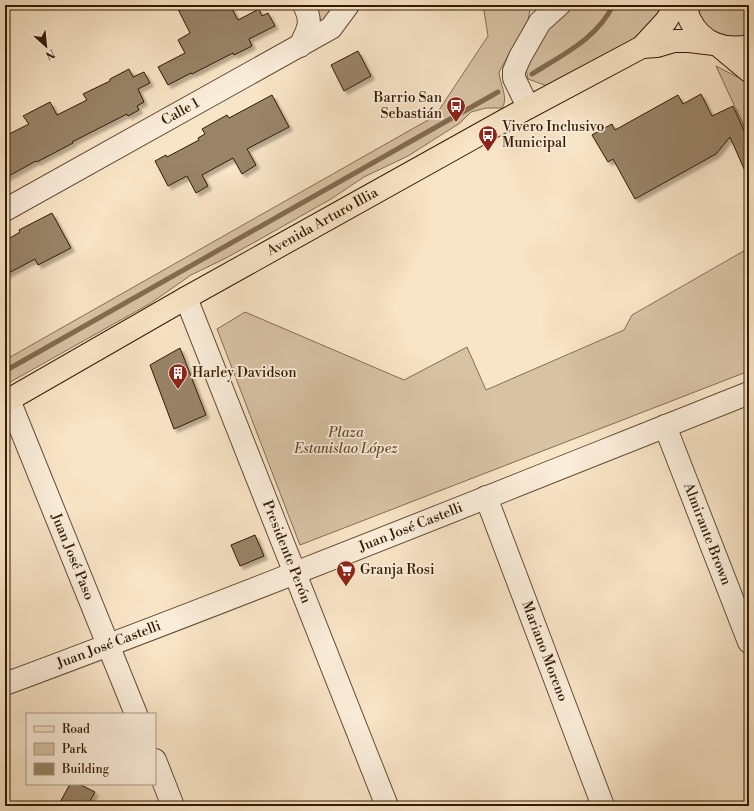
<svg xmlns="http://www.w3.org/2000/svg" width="754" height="811" viewBox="0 0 754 811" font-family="'Libre Bodoni',serif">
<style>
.green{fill:#d7c2a4;stroke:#856e52}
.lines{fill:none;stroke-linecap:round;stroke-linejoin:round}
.stream{stroke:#816b4f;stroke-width:5}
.building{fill:#998467;stroke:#331b00;filter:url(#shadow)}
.minor-casing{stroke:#644d32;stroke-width:24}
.major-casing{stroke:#331b00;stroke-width:24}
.minor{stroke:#faedda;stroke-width:22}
.major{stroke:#f8e4c6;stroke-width:22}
.labels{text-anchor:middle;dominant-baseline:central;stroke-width:3.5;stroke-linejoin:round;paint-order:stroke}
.poi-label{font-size:14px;fill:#331b00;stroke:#faedda;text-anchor:start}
.street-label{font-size:14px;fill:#331b00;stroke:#faedda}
.park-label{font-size:14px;font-style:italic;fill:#644d31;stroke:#faedda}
</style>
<defs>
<filter id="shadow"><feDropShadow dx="3.5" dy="3.5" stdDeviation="1" flood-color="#0004"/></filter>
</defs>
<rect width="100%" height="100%" fill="#f8e4c6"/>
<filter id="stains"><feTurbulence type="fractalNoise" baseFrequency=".005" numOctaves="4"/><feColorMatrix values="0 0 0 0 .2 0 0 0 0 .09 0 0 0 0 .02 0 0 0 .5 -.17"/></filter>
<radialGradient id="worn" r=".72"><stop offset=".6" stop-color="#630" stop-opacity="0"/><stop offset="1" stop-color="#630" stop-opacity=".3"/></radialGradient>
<!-- green -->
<g class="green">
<path d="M316,5h26l-3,5 -18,11z"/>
<path d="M483,5h48l-3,15 -29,52c1,13 10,26 3,36h-16l-15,4 -11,11 -52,33 -44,21 -33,22 -69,39 -36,20 -35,17 -40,28 -146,82v-25l430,-244 53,-80z"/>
<path d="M572,5h96l-26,33 -92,49 -22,-8 -3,-14 28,-43z"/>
<path d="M696,5h53v34l-33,-3 -16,-18z"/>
<path d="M716,66l33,17v55l-2,-5z"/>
<path d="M749,248v123l-449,174 -83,-216 28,-17 159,68 63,-33 19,43 138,-60 8,-15z"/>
</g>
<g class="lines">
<!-- stream -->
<g class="stream">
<path d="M532,74c30,-19 66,-36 81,-69"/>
<path d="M5,371l493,-279"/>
</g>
</g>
<!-- building -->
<g class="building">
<path d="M176,5h54l8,15 21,-11 3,7 6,-3 7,13 -26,13 3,7 -18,9 -1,-2 -41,21 -1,-1 -23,12 -10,-18 27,-14 -7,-13 12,-7z"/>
<path d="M358,51l13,25 -27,15 -13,-26z"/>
<path d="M129,69l4,8 11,-5 6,11 -12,6 6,13 -7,4 2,4 -11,6 -1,-2 -55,28 1,1 -36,19 -1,-1 -31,17v-42l24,-12 -6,-8 27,-14 7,13 30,-15 -4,-6 27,-13v-2z"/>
<path d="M701,94l11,22 21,-10 16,36v38l-19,-43 -14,17 -81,45 -22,-40 -5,3 -16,-27 20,-11 3,6 63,-35 5,9z"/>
<path d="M272,95l17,32 -42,22 9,16 -14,9 -9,-16 -31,17 6,11 -12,7 -9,-17 -19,10 -13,-25 11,-6 1,2 32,-17 -1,-2 7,-4 -3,-5 25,-14 2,3z"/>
<path d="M52,213l19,35 -33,17 -3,-6 -30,16v-34l15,-9 -1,-2z"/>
<path d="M180,348l26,67 -32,14 -24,-64z"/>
<path d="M255,535l9,21 -24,10 -9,-21z"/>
<path d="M70,784h9l16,8 -8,14h-29z"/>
</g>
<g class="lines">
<defs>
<g id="minor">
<path d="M300,46c8,-17 13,-23 4,-41"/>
<path d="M528,107l-14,-29v-7l6,-14 20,-35 19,-17"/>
<path id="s1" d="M5,210l326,-182 17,-23"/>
<path id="s2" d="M186,298l201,508"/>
<path id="s3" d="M9,400l127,314"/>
<path id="s4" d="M665,426l84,216"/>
<path id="s5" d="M486,497l117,309"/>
<path id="s6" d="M5,684c250,-93 497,-193 744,-291"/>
<path d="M155,760l18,46"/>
</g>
<g id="major">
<path d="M686,5c1,5 2,11 4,15 12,24 35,31 59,26"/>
<path d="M719,46l30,25"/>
<path d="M642,47l15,-1 17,-5h15l25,3"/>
<path id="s7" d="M5,402l181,-104 321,-179 135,-72 24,-26 10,-16"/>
</g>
</defs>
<!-- minor casing -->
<use href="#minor" class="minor-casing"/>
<!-- major casing -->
<use href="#major" class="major-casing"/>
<!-- minor -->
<use href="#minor" class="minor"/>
<!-- major -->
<use href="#major" class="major"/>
</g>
<!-- icons -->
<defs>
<symbol id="bus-pin" viewBox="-11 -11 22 30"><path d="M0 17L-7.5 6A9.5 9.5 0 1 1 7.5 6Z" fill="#8f2418" stroke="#faedda"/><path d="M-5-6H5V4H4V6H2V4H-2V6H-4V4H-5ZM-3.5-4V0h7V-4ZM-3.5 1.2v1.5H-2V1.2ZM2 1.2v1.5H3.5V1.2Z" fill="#fff"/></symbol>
<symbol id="building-pin" viewBox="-11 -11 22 30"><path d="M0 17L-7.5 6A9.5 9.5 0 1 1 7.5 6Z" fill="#8f2418" stroke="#faedda"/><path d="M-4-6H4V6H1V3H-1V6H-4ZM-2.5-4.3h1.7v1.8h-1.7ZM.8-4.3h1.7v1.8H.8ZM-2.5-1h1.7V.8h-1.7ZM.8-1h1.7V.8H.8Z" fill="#fff"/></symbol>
<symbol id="supermarket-pin" viewBox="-11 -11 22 30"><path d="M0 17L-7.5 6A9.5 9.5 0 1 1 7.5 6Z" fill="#8f2418" stroke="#faedda"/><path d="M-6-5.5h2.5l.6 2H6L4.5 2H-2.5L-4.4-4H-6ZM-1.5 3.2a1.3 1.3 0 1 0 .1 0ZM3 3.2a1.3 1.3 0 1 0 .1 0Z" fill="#fff"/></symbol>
</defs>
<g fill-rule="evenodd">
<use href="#bus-pin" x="445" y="95" width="22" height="30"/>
<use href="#bus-pin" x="477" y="124" width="22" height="30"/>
<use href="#building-pin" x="167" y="362" width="22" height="30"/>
<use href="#supermarket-pin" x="335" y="559" width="22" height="30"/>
</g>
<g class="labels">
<!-- poi labels -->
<g class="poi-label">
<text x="442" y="98" text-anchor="end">Barrio San<tspan x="442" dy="16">Sebastián</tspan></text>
<text x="502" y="127">Vivero Inclusivo<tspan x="502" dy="16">Municipal</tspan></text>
<text x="192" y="373">Harley Davidson</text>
<text x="360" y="570">Granja Rosi</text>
</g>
<!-- street labels -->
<g class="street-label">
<text stroke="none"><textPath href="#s1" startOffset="201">Calle 1</textPath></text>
<text stroke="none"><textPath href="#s7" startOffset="365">Avenida Arturo Illia</textPath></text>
<text stroke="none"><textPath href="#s6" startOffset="435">Juan José Castelli</textPath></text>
<text stroke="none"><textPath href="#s4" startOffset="116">Almirante Brown</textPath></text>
<text stroke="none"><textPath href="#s2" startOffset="273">Presidente Perón</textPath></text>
<text stroke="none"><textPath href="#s3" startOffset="169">Juan José Paso</textPath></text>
<text stroke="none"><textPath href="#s6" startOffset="111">Juan José Castelli</textPath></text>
<text stroke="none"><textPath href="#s5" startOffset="165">Mariano Moreno</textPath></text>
</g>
<!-- park labels -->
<g class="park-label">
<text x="346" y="433">Plaza<tspan x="346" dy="16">Estanislao López</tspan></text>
</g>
</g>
<!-- margin -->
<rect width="754" height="811" fill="none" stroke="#f8e4c6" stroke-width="20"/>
<rect x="6" y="6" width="742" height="799" fill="none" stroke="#331b00" stroke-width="2"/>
<rect x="10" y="10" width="734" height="791" fill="none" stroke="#331b00"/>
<!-- legend -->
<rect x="26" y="713" width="130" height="72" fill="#faedda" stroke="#aa9983"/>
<rect x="34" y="726" width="20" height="6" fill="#f8e4c6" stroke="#aa9983"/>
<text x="62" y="733" font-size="12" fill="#331b00">Road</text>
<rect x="34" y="743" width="20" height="12" fill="#d7c2a4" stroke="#aa9983"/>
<text x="62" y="753" font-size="12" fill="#331b00">Park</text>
<rect x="34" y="763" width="20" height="12" fill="#998467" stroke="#aa9983"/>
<text x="62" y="773" font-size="12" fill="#331b00">Building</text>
<!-- north arrow -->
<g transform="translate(46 46) rotate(153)" stroke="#faedda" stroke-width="3" paint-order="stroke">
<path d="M0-3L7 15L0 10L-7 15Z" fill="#331b00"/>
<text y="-6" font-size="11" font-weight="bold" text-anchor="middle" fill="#331b00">N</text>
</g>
<rect width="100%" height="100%" filter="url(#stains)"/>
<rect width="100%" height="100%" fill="url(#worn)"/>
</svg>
